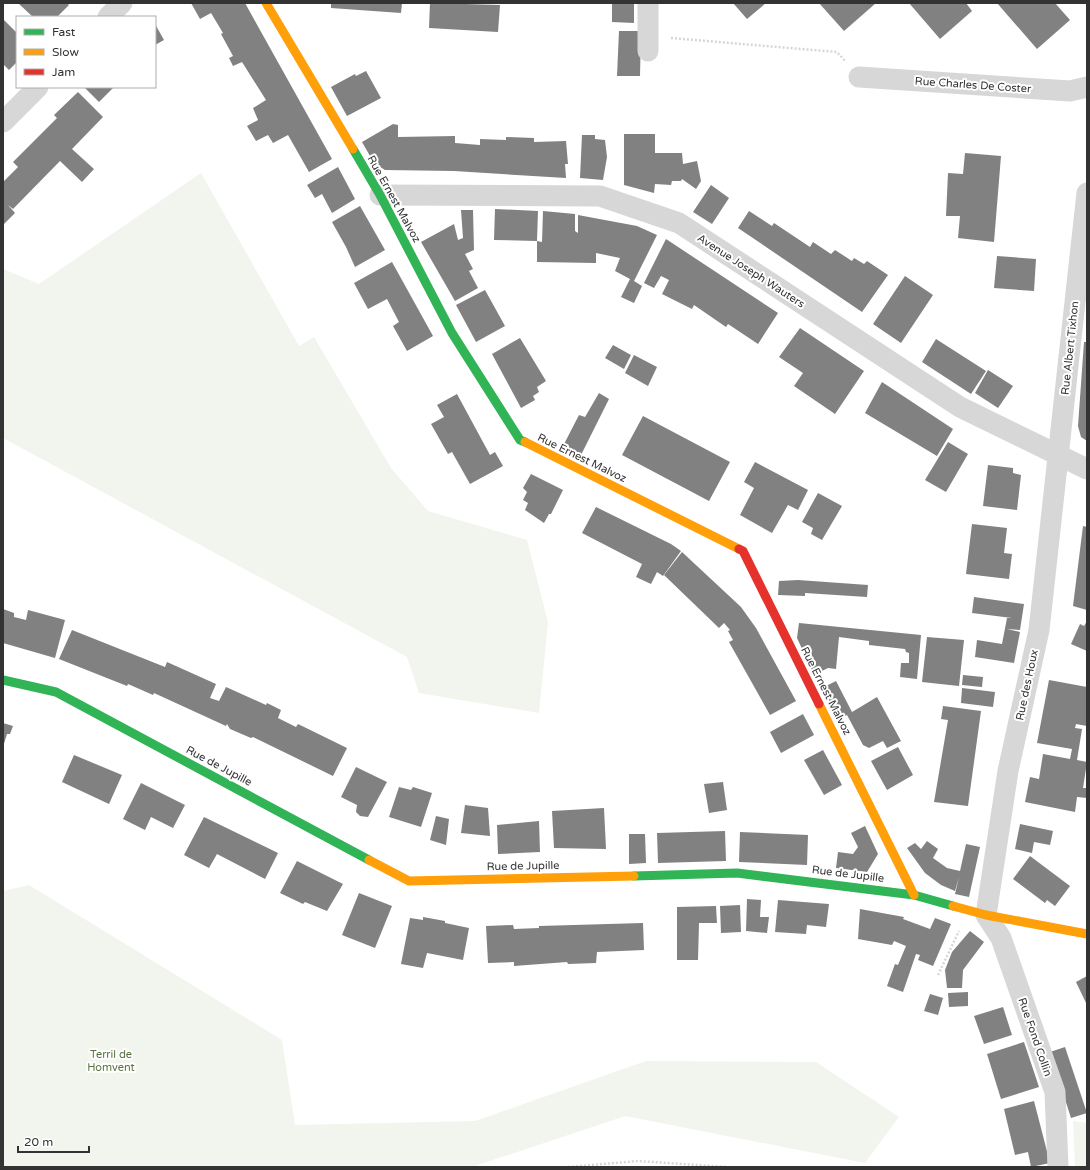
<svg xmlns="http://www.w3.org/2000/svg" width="1090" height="1170" viewBox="0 0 1090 1170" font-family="'Varela Round',sans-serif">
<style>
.green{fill:#f1f5ed}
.building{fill:#818181}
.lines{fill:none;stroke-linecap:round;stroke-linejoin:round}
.path{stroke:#d6d6d6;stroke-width:2.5;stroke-dasharray:2 2;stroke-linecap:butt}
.street{stroke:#d7d7d7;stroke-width:21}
.fast{stroke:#30b455;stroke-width:9}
.slow{stroke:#ff9f0a;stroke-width:9}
.jam{stroke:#e5322d;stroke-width:9}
.labels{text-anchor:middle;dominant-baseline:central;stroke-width:4;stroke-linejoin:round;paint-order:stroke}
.street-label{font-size:11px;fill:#333;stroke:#fff}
.park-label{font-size:11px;fill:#57723d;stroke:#fff}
</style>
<rect width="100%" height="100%" fill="#fff"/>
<!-- green -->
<g class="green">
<path d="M201,173l98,173 15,-9 77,131 37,43 99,29 21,82 -9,91 -120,-20 -12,-36 -404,-219v-169l36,15z"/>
<path d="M29,885l253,155 13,85 180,-4 171,-60 170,1 83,55 -34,46 -240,-47 -153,51h-469v-276z"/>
<path d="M1073,1121l14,2v44h-12z"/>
</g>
<!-- building -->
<g class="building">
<path d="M18,3h49l2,2 -12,12h-24z"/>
<path d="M191,3h54l87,156 -23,13 -21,-37 -15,8 -5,-8 -12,6 -9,-15 11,-6 -5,-12 13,-8 -24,-38 -9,4 -4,-8 4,-2 -12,-22 2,-1 -12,-20 -11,6z"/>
<path d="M331,3h71l-1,10 -70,-5z"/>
<path d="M430,3l70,2 -2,27 -69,-4z"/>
<path d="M612,3h22v20l-22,-1z"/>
<path d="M733,3h33l-19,16z"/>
<path d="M819,3h57l-32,28z"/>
<path d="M909,3h57l6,8 -32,28z"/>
<path d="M997,3h58l15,17 -33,29z"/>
<path d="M3,19l14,14v29l-8,8 -6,-6z"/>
<path d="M155,24l9,16 -9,5z"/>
<path d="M619,31h22l-1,45h-23z"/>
<path d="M366,71l15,27 -34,18 -16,-29 24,-13 1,2z"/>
<path d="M84,87h30l-15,15z"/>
<path d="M78,92l25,25 -31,32 22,20 -12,13 -22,-21 -47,48 -5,-4 7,8 -12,12v-43l15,-15 -5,-5 44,-44 -3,-3z"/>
<path d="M393,124l5,1v12l57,-1v7l25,2v-6l26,1v-3l28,1v4l32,-1 2,23h-3l1,14 -112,-7 -69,-1 -11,-7 -12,-21z"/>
<path d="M624,134h31v19h27l1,11 14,-3 4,20 -5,8 -14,-10 -1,2h-9l-1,4 -16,-1 -1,9 -30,-8z"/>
<path d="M582,135h13v4l10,1 2,17 -4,23 -23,-2z"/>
<path d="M965,153l36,3 -7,86 -36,-4 2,-22h-14l2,-43 15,1z"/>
<path d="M338,167l17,32 -23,14 -10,-19 -7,4 -8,-13z"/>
<path d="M711,185l18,13 -17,26 -19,-12z"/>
<path d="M360,206l25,44 -30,17 -9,-20 -14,-25z"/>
<path d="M495,209l43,2 -1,30 5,1 1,-31 32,3v17l3,2v-18l59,11 20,9 -23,46 8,5 -8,17 -13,-6 9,-18 -15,-8 5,-13 -24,-5v10l-59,-1v-21l-43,-1z"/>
<path d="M461,210h12l1,40 -9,4 8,15 -4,2 9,17 -23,13 -34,-59 33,-18 4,16 5,-2z"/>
<path d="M749,211l23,15 2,-3 36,24 3,-5 18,12 4,-4 17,11 2,-3 10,6 3,-3 21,14 -26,37 -124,-84z"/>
<path d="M666,239l112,74 -20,31 -30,-20 -2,3 -32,-22 -2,4 -30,-15 7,-14 -8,-4 -7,12 -10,-5z"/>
<path d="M997,256l39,3 -2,32 -40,-3z"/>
<path d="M392,262l41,74 -26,15 -14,-25 6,-4 -12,-23 -19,10 -14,-26z"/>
<path d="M905,276l28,19 -32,48 -28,-19z"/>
<path d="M485,290l20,36 -29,16 -20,-37z"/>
<path d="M800,328l64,43 -29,43 -41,-28 9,-13 -24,-16z"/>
<path d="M520,338l26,43 -9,6 2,5 -6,4 2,4 -14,8 -29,-54z"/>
<path d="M936,339l50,32 -15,23 -49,-32z"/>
<path d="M1084,342h3v99l-6,-4 -3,-11z"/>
<path d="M613,345l18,10 -7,14 -19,-11z"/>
<path d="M634,355l23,12 -9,19 -23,-13z"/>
<path d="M988,370l25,16 -15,22 -23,-15z"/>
<path d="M882,382l71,47 -16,27 -72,-43z"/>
<path d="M599,393l10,6 -29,58 -18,-9 17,-33 6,2z"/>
<path d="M457,394l33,61 5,-3 8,14 -33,18 -18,-32 -4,2 -17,-30 13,-7 -7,-12z"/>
<path d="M643,416l87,46 -21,39 -87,-46z"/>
<path d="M948,442l20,12 -22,38 -21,-12z"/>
<path d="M755,462l53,28 -10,20 -10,-5 -16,28 -32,-18 14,-27 -10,-6z"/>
<path d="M988,465l25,3v5l8,2 -4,35 -34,-4z"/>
<path d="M531,474l32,16 -12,24h-2l-5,9 -19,-13 3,-7 -5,-3 4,-8 -4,-4z"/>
<path d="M818,493l24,13 -20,34 -11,-6 2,-6 -11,-6z"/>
<path d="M596,507l75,37 10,7 -18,25 -6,-4 -6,12 -15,-7 6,-13 -60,-31z"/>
<path d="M972,524l35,4 -3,25 8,1 -3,25 -43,-5z"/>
<path d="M1083,526l4,1v83l-14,-4z"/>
<path d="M682,552l59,55 15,21 40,73 -26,14 -41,-73 4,-2 -5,-9 2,-1 -6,-7 -5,5 -55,-53z"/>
<path d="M798,580l70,5 -1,12 -62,-4v3l-27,-1 1,-14z"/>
<path d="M974,597l50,7 -4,26 -13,-1 13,3 -6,31 -39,-6 2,-17 25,4 5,-26h5l-40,-5z"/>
<path d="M3,609l11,4v4l12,3 2,-10 37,10 -10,38 -52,-15z"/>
<path d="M1087,621v30l-16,-7 9,-20 4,2z"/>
<path d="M799,623l122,12 -4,44 -17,-2 1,-14h8v-10l-3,-1 -1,-3 -36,-4v-4l-30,-4 -3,32 -8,-1 -14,7 -17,-37z"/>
<path d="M72,630l93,37 2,-5 49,22 -6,14 9,3 7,-14 40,18 1,-2 14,7 -3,8 18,9 2,-3 49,24 -14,28 -80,-39 -2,1 -21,-9 -3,-5 -1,2 -72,-33 -1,2 -25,-11 -1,2 -68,-27z"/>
<path d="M927,637l37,3 -5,46 -37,-4z"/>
<path d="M963,675l20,2 -1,10 -20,-2z"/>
<path d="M1049,680l38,7v39l-11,-2 -1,4 7,1 -5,31 10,2 -4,26h4v10l-10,-1 -2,15 -50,-10 5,-25 9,2 4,-25 27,5 2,-10 -35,-6z"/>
<path d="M836,681l16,31 25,-15 24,44 -14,7 -4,-7 -14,7 -6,-3 -16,-30 -8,4 -17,-31z"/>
<path d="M962,688l33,4 -2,15 -32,-4z"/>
<path d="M943,706l38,5 -13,95 -34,-4 14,-82 -7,-1z"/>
<path d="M803,714l11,21 -33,18 -11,-21z"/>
<path d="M3,723l10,3 -3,8h-3l-4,13z"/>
<path d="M898,747l15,28 -26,15 -16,-29z"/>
<path d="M823,750l19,35 -18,10 -20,-35z"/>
<path d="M74,755l48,20 -13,29 -47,-22z"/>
<path d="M356,767l31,15 -19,35 -8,-1 -4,-4 1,-7 -16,-8z"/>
<path d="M723,782l4,28 -18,3 -5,-29z"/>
<path d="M141,783l44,22 -12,23 -22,-11 -6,13 -22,-11z"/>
<path d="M399,787l12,3 2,-3 19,6 -11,34 -32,-10z"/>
<path d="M465,805l23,3 2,28 -29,-3z"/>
<path d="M604,808l2,41 -52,-1 -2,-37z"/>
<path d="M436,816l13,3 -3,26 -16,-5z"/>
<path d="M204,817l74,36 -13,26 -48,-25 -8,14 -25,-13z"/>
<path d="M539,821l1,31 -42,2 -1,-29z"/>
<path d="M1020,824l33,7 -3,14 -16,-3 -2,11 -17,-4z"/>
<path d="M865,826l13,28 -11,18 -31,-4 2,-16 15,2 5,-7 -7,-14z"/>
<path d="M725,831l1,30 -68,2 -1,-30z"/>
<path d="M740,832l68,3 -1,30 -68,-3z"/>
<path d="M629,834h16l1,29 -17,1z"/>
<path d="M927,841l11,8 -5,9 14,10 13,3 6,-27 14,3 -11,50 -14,-3 4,-17 -4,14 -14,-6 -16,-12 -18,-25 8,-5 6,6z"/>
<path d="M1030,856l40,30 -15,20 -8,-6 -2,3 -32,-24z"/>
<path d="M297,861l46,23 -16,27 -22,-9 -2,2 -23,-11z"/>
<path d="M359,893l33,13 -17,42 -33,-13z"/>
<path d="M747,899l14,1 -1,17h9l-2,16 -21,-2z"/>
<path d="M778,900l51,4 -3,23 -19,-2 -1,9 -31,-2z"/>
<path d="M740,905l1,27 -20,1 -1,-27z"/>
<path d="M716,906l1,17h-18l-1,37h-21v-53z"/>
<path d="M860,909l44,8 -1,2 27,10 5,-11 16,6 -18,42 -15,-6 2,-5 -4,-1 -13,38 -16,-6 8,-22 3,1 8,-19 -12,-5 -2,4 -34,-6z"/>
<path d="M423,917l22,4v2l24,5 -6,32 -36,-7 -4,15 -22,-4 9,-46 13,2z"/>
<path d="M643,923l1,27 -47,2 -1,11 -28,1 -1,-2 -53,4v-4l-26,1 -2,-37 27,-1 1,4 25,-1v-2z"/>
<path d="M970,931l14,11 -21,28 -1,18h-15l-2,-18 7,-18z"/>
<path d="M1087,976v29l-11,-23z"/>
<path d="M968,992v14l-19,1 -1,-14z"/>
<path d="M930,994l13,4 -5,17 -14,-4z"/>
<path d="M1003,1007l9,28 -28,9 -10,-28z"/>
<path d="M1024,1042l15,45 -38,12 -14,-45z"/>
<path d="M1065,1047l22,66 -16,5 -21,-66z"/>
<path d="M1034,1101l16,62 -19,4 -3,-15 -13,3 -11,-46z"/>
</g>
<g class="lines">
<!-- path -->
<g class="path">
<path d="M671,38l166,14 8,9"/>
<path d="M938,975l21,-44"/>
<path d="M1086,1134h1"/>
<path d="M568,1167l70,-6 90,6"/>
</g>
<!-- street -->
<g class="street">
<path d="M108,17l14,-14"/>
<path d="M648,51v-48"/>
<path d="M859,77l211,14 17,-4"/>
<path d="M3,122l35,-35"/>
<path d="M380,195l220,1 79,27 281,184 127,62"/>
<path d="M1058,1167l-3,-75 -54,-154 -15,-23 22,-144 31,-141 48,-437"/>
</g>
<!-- fast -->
<g class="fast">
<path d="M353,149l27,46 72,138 68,107 5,2"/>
<path d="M3,680l53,12 313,168"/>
<path d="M634,876l103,-3 177,22 39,11"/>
</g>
<!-- slow -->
<g class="slow">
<path d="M266,3l87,146"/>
<path d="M525,442l214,107"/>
<path d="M819,704l95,191"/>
<path d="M369,860l40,21 225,-5"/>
<path d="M953,906l33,9 101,19"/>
</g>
<!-- jam -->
<path class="jam" d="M739,549l4,2 76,153"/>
</g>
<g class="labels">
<!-- street labels -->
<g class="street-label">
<text transform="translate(973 85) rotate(4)">Rue Charles De Coster</text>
<text transform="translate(394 199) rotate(61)">Rue Ernest Malvoz</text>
<text transform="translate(751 271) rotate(33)">Avenue Joseph Wauters</text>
<text transform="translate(1070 348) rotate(-84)">Rue Albert Tixhon</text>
<text transform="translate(582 458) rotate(26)">Rue Ernest Malvoz</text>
<text transform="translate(1027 685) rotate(-78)">Rue des Houx</text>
<text transform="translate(826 691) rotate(63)">Rue Ernest Malvoz</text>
<text transform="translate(219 766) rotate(28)">Rue de Jupille</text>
<text transform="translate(523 866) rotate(-1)">Rue de Jupille</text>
<text transform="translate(848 874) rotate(7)">Rue de Jupille</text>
<text transform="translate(1035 1037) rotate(71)">Rue Fond Collin</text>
</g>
<!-- park labels -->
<g class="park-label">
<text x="111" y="1054">Terril de<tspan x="111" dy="13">Homvent</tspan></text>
</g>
</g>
<!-- border -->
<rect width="1090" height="1170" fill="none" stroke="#333333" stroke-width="8"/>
<!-- legend -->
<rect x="16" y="16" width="140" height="72" fill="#ffffff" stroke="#adadad"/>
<rect x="24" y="29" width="20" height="6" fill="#30b455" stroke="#adadad"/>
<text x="52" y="36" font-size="12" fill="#333333">Fast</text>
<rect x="24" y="49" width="20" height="6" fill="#ff9f0a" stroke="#adadad"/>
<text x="52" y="56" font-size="12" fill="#333333">Slow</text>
<rect x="24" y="69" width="20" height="6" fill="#e5322d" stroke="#adadad"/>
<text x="52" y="76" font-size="12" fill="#333333">Jam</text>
<!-- scale -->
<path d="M18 1146v6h71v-6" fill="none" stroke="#333333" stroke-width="2"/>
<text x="24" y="1146" font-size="12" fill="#333333" stroke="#ffffff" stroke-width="3" paint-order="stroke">20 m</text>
</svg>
